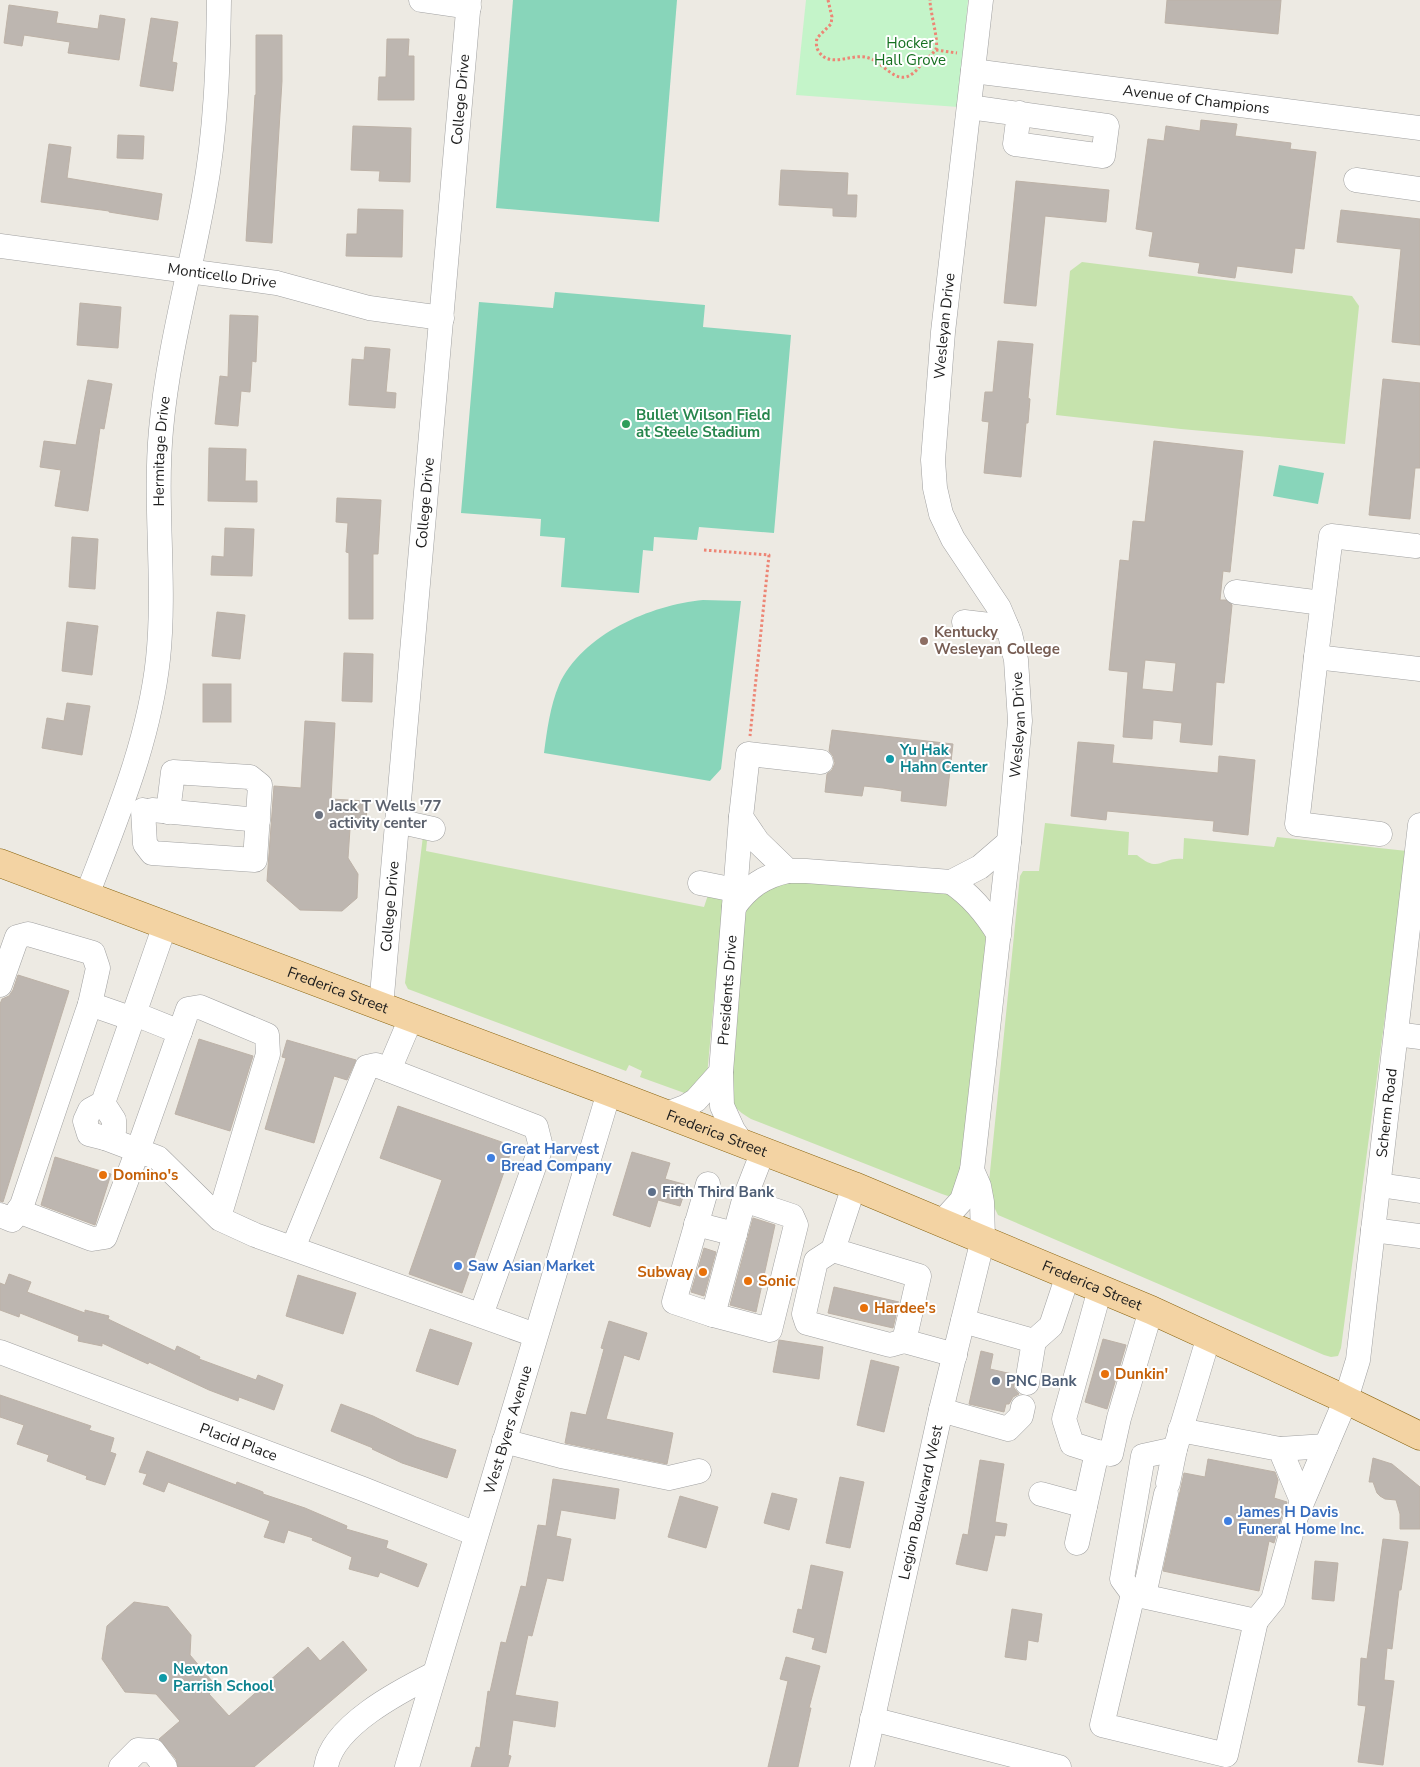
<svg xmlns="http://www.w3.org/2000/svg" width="1420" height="1767" viewBox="0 0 1420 1767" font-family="'Nunito Sans',sans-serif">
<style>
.grass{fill:#c6e3ad}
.park{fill:#c4f4c9}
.pitch{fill:#88d5ba}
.building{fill:#bdb6b0;stroke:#bdb2a7;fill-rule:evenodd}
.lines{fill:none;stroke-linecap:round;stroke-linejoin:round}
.minor-casing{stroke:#a1a1a1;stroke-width:25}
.major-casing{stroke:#88630d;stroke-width:29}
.path{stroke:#ed8575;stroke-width:3;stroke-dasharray:2.5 2.5;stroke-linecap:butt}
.minor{stroke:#fff;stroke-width:24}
.major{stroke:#f3d3a3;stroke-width:28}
.leisure-dot{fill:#2e9e5b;stroke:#fff;stroke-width:2}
.education-dot{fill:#8d6e63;stroke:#fff;stroke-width:2}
.culture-dot{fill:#0f9aa8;stroke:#fff;stroke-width:2}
.worship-dot{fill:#6b7280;stroke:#fff;stroke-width:2}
.shop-dot{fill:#3f7fe0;stroke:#fff;stroke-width:2}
.food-dot{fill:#e8710a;stroke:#fff;stroke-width:2}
.service-dot{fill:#5c6f8a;stroke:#fff;stroke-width:2}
.labels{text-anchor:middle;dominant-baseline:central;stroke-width:4;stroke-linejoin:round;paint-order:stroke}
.park-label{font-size:15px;fill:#157020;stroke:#fff}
.street-label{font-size:15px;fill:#1d1d1d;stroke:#fff}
.leisure-label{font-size:15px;font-weight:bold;fill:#27864d;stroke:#fff;text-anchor:start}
.education-label{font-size:15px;font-weight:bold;fill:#785e54;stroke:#fff;text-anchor:start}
.culture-label{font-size:15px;font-weight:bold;fill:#0d838f;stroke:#fff;text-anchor:start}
.worship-label{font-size:15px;font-weight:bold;fill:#5b616d;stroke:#fff;text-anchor:start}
.shop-label{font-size:15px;font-weight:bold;fill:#366cbe;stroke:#fff;text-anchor:start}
.food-label{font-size:15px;font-weight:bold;fill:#c56008;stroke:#fff;text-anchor:start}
.service-label{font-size:15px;font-weight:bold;fill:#4e5e75;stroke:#fff;text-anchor:start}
</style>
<rect width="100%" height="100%" fill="#edeae3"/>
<!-- grass -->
<g class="grass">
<path d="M1082,262l270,34 7,10 -14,138 -164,-15 -125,-14 14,-144z"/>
<path d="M1045,823l84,9 -1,23h9c23,19 23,2 46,4l1,-21 90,9 3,-10 130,14 -66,497 -3,8 -7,1 -7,-2 -326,-140 -9,-18v-15l31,-306 3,-5h16z"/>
<path d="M423,836l4,5 -1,10 278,56 4,-12h9l6,5 -16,176 -17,19 -50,-18 2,-6 -13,-6 -3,6 -218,-82 -3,-6z"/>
<path d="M773,881l174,9 38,37 1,12 -20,232 -13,24 -5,1 -6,-2 -191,-75c-20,-12 -19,-16 -24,-39l17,-167 4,-8z"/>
</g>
<!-- park -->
<path class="park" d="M806,0h162l-10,107 -162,-12z"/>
<!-- pitch -->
<g class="pitch">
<path d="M513,0h164l-18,222 -163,-14z"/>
<path d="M555,292l150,13 -2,22 88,8 -17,198 -75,-6 -2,13 -43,-3 -1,14 -10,-1 -4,43 -78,-6 4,-49 -25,-2 1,-17 -80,-6 18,-211 74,6z"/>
<path d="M1279,465l45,8 -6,31 -45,-8z"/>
<path d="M703,600l38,1 -20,168 -11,12 -166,-28c3,-22 6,-47 15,-68 23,-51 92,-80 144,-85z"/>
</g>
<!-- building -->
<g class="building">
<path d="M1167,0h114l-3,34 -113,-11z"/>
<path d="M9,5l49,7 -2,11 42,6 2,-14 25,4 -6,41 -51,-7 2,-11 -46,-7 -2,11 -18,-3z"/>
<path d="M151,18l27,4 -6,40 5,1 -4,28 -33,-5z"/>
<path d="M256,35h26v46l-10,162 -26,-2 9,-146h1z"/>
<path d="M387,39h22l-1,17h6v44h-36l1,-23h7z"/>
<path d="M1201,120l36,4 -2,12 56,7 -1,6 26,3 -12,97 -9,-1 -3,25 -55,-7 -2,12 -37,-5 2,-10 -51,-7 4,-24 -17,-3 12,-90 16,2 2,-15 34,5z"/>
<path d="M353,126l58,2 -1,54 -31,-1 1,-10 -29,-1z"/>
<path d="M118,135l26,1 -1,23 -26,-1z"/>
<path d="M49,144l22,3 -4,31 95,16 -4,26 -49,-8v-1l-68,-9z"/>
<path d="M781,170l67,3 -1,22h10l-1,22 -23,-1v-8l-54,-3z"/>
<path d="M1016,181l93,9 -3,32 -61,-6 -9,90 -32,-3z"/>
<path d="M358,209l45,1 -1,47 -56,-1 1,-22h10z"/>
<path d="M1341,210l79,9v126l-28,-3 9,-93 -64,-7z"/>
<path d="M80,303l41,4 -3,41 -41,-3z"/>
<path d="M230,315l28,1 -2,46 -4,-1 -2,31 -9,-1 -3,35 -23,-2 5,-48 8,1z"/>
<path d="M998,341l35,3 -5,54 2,1 -2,24h-2l-5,54 -37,-4 5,-51 -7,-1 3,-29h8z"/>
<path d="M365,347l25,2 -4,43 10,1 -1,15 -46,-3 3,-46 12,1z"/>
<path d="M1383,379l37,4v85h-5l-5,51 -41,-4z"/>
<path d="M88,380l24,4 -8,45 -4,-1 -12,83 -33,-5 6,-36 -21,-3 4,-26 32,4z"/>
<path d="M1154,441l89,10 -13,121 -7,-1 -3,29h6l6,5 -8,78 -8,-1 -4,63 -32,-3 2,-19 -29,-3 -1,19 -29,-2 5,-65 -19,-2 11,-110 9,1 4,-40 12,1zM1145,660l31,3 -3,29 -31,-3z"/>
<path d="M209,448l37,1 -1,32h12v21l-49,-1z"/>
<path d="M337,498l44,2 -3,54h-5v65h-24v-66l-3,-1 2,-29 -12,-1z"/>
<path d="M225,528l29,1 -2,47 -41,-1 1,-19 12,1z"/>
<path d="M72,537l26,2 -3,50 -26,-2z"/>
<path d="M217,612l28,3 -5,44 -28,-3z"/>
<path d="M67,622l31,4 -6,49 -30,-4z"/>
<path d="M344,653l29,1 -1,48 -30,-1z"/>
<rect x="203" y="684" width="28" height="38"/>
<path d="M67,703l23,3 -8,49 -40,-7 5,-30 17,3z"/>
<path d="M305,721l30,2 -4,76 36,2 -1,28h-16l-2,29 10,16 -1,24 -15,13 -42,-1 -33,-29 7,-95 27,2z"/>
<path d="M832,730l121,14 -7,62 -45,-5 1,-10 -19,-3 -19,-2 -2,10 -37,-4 2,-18 5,-4 3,-7 -2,-7 -4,-5z"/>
<path d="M1078,742l36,3 -2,18 106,10 1,-17 36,4 -7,75 -35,-4 1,-10 -107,-10 -1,9 -35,-4z"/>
<path d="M18,975l51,16 -66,211 -3,-1v-197l2,-5 7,-3 4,-6z"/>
<path d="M199,1039l54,17 -23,75 -55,-17z"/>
<path d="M287,1040l69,20 -9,20 -13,-4 -20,67 -49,-14 21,-71 -4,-1z"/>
<path d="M398,1106l115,40 -51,147 -53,-19 33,-94 -62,-22z"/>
<path d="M632,1152l38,11 -5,16 22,6 -7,21 -22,-6 -8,27 -37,-12z"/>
<path d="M55,1157l56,17 -16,51 -54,-20z"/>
<path d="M753,1218l22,7 -19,87 -26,-7z"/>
<path d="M704,1248l12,4 -12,44 -13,-4z"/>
<path d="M9,1274l22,8 -4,10 58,21v-3l24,6 -1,3 67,32 2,-5 23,11 -1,2 57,21 2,-5 25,10 -9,25 -35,-13 -1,4 -29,-11 -60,-28 -1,2 -46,-21v3l-24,-5 1,-5 -59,-23 -1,4 -19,-7v-27l5,2z"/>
<path d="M298,1275l58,18 -13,41 -57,-18z"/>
<path d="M834,1287l65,15 -6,26 -65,-15z"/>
<path d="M609,1321l38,12 -8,27 -15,-5 -18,64 67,14 -6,31 -102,-21 6,-31 15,3 18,-66 -3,-1z"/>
<path d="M430,1329l42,14 -14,42 -42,-14z"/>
<path d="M1103,1339l23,6 -19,64 -22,-7z"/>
<path d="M779,1340l44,7 -4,32 -46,-7z"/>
<path d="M981,1351l12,3 -3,15 22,5 -1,6h3v8l5,6 -6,3 -4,7h-3l-2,8 -35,-8z"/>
<path d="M871,1360l28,7 -15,65 -27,-7z"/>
<path d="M0,1395l91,31 -2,4 25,8 -4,14 6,2 -11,31 -19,-6 1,-3 -40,-15 2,-6 -32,-11 7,-19 -24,-8z"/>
<path d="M341,1404l32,12 43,21 40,13 -9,28 -45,-15 -30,-14 1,-1 -42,-17z"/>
<path d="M147,1451l89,34 1,-3 26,10v2l42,14 42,18 -1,3 42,12 -2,7 41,16 -9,23 -38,-15 -2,5 -29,-8 3,-12 -40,-17 1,-2 -25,-8 -4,13 -20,-6 6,-16 -102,-39 -4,10 -21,-8 4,-10 -8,-2z"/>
<path d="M1373,1458l19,6 28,23v42h-20v-15l-4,-14 -11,-1 -5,-3 -3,-3 -4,-11h-4z"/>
<path d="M1208,1459l67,13 3,8 -4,18 13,4 -5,13 -8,28 -5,-2 -10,50 -96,-20 21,-98 21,4z"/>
<path d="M980,1460l24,4 -9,58 12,2 -2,12 -10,-1 -8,36 -31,-7 7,-30 5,1z"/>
<path d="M840,1477l24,5 -14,66 -24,-5z"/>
<path d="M553,1479l66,10 -4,30 -54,-9 -5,26 15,3 -8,42 -16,-3 -15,58 -4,-1 -13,60 43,7 -3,25 -42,-7 -5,35 3,1 -3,11h-37l5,-20 4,1 8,-57 2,1 11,-50 5,1 15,-57 5,1 12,-62 8,1z"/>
<path d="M772,1493l25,6 -8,31 -25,-7z"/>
<path d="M680,1496l38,11 -12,41 -38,-11z"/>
<path d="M1383,1539l25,3 -7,48h-2l-7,59 -5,-1 -3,32 10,1 -11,84 -25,-3 8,-56 -8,-1 3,-47 6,1z"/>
<path d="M1315,1561l23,2 -4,38 -22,-2z"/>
<path d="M811,1565l32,7 -17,81 -14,-4 3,-11 -22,-6 5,-23 4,1z"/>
<path d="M134,1602l34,5 23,28 -1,20 27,32 -8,7 20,22 79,-69 12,14 23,-20 24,29 -113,97h-76l-2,-8 -17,-20 21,-18 -24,-27 -31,-2 -23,-33 5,-33z"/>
<path d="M1012,1609l30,5 -4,28 -10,-2 -2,20 -21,-3z"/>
<path d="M786,1657l34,9 -11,42h2l-13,59h-30l20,-86 -8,-2z"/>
</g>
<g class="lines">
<defs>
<g id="minor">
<path d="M421,0l48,7"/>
<path id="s1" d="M973,71l447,57"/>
<path d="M969,107l138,19 -4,30 -88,-12 4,-31"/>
<path d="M1356,180l64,9"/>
<path id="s2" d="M0,246l277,37 92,25 73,10"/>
<path d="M1236,592l86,11"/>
<path d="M964,622l43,5"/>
<path d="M1316,657l15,-121 85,10"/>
<path d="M821,762l-73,-8 -7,63 17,25 30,29h18l145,11 29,-15 29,-25"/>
<path d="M143,810l2,34 7,9 103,7 5,-75 -10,-8 -77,-5 -5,40"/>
<path d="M152,810l106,10"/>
<path d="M397,821l36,8"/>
<path d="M1380,834l-83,-10 19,-167 104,12"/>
<path d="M951,882c21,14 35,31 48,53"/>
<path d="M700,883l35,7"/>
<path id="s3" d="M87,895c29,-76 62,-153 71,-236 8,-76 -4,-153 3,-229 7,-79 29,-156 43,-234 12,-65 14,-130 15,-196"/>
<path d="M734,907c14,-20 30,-31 54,-36"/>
<path d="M0,985l17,-48 11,-3 65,19 5,15 -8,36 -68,201 -10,15 -12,-5"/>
<path d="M90,1004l43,15"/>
<path id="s4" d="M381,1007l88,-1007"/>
<path d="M135,1014l45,18"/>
<path d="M1396,1034l24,3"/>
<path d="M389,1070l22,-52"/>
<path d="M721,1072l1,34 11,24 9,13"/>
<path d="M103,1103l11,17v11l-9,7 -16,-4 -4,-13 5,-11 13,-7 62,-178"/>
<path id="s5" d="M667,1114l18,-7 11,-7 25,-28 20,-255"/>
<path d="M105,1138l53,20 62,61 35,16 280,100"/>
<path d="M708,1184l-34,118 39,13"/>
<path d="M1379,1185l41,6"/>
<path d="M854,1186l-21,64 86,26 -15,65 51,14"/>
<path d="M744,1200l48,16 4,9 -26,105 -57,-15 31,-115 19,-49"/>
<path d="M18,1211l74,28 13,-2 33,-87 50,-141 12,-2 67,28 1,19 -49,163"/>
<path d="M942,1222l20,-22 10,-30"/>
<path d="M696,1224l39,10"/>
<path d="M1373,1230l47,6"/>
<path d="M293,1248l74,-181 9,-2 160,62 5,20 -60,168"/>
<path d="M833,1250l-17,11 -12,53 3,9 83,22 14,-4"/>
<path d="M1100,1289l-36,130 8,25 25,8 14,2 8,-36 32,-108"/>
<path d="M963,1321l71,20 17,-15 17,-51"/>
<path id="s6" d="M0,1352l363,137 113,45"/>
<path d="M1027,1383l7,-42"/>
<path d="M941,1410l67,19 13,-13 2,-9"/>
<path d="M1180,1430l100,19 22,52"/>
<path d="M504,1441l57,15 108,22 30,-7"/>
<path d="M1280,1449l46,-3"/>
<path d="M1168,1483l7,-34 34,-113"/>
<path d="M1041,1494l44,12"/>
<path d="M1077,1543l20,-91"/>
<path d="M1133,1594l123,27 -30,134 -124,-30 31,-131 -11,-15 21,-123 32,-7"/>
<path d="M1133,1594l13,-8 20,-92"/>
<path id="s7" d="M1256,1621l17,-21 22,-81 51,-120 12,-39 62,-535"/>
<path d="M872,1719l187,48"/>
<path d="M121,1767l17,-17 15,1 12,16"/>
<path d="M326,1767c6,-41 74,-76 108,-93"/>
<path id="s8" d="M407,1767l202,-675"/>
<path id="s9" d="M862,1767l79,-357 42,-171 -1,-37 -3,-16 -7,-16 37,-328 11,-121 -4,-61 -6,-26 -11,-26 -46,-69 -12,-25 -6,-26 -2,-28 10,-128 38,-332"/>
</g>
<g id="major">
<path id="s10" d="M0,863l609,229 245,94 297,124 187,86 82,40"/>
</g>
</defs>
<!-- minor casing -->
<use href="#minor" class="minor-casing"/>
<!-- major casing -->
<use href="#major" class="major-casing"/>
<!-- path -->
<g class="path">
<path d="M828,0l4,17 -1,7 -14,14c-1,5 -1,10 2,14 12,17 34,0 50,6 14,4 27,28 43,16 5,-3 9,-10 13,-14 3,-3 9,-7 11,-11 3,-8 -6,-37 -6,-49"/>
<path d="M936,50l21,3"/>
<path d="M704,550l65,5 -19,181"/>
</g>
<!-- minor -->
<use href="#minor" class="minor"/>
<!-- major -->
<use href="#major" class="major"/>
</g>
<!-- markers -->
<circle class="leisure-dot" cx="626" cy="424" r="5"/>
<circle class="education-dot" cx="924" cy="641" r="5"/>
<g class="culture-dot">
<circle cx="890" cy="759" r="5"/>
<circle cx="163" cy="1678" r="5"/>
</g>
<circle class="worship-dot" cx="319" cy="815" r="5"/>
<g class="shop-dot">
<circle cx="491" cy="1158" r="5"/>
<circle cx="458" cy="1266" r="5"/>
<circle cx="1228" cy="1521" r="5"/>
</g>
<g class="food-dot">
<circle cx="103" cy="1175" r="5"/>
<circle cx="703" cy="1272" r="5"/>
<circle cx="748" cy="1281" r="5"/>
<circle cx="864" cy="1308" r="5"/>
<circle cx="1105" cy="1374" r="5"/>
</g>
<g class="service-dot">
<circle cx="652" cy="1192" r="5"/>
<circle cx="996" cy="1381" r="5"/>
</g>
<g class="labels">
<!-- park labels -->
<g class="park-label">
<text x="910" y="43">Hocker<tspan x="910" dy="17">Hall Grove</tspan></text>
</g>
<!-- street labels -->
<g class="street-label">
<text stroke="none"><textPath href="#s1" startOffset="225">Avenue of Champions</textPath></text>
<text stroke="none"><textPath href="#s4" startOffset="911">College Drive</textPath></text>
<text stroke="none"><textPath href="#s2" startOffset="224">Monticello Drive</textPath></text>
<text stroke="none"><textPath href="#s9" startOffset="1480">Wesleyan Drive</textPath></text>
<text stroke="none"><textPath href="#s3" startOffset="455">Hermitage Drive</textPath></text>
<text stroke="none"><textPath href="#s4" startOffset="506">College Drive</textPath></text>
<text stroke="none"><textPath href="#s9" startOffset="1060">Wesleyan Drive</textPath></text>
<text stroke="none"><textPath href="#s4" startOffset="101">College Drive</textPath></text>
<text stroke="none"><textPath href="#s5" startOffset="152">Presidents Drive</textPath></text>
<text stroke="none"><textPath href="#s10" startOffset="361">Frederica Street</textPath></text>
<text stroke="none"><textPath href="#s7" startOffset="531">Scherm Road</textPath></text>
<text stroke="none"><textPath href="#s10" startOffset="766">Frederica Street</textPath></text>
<text stroke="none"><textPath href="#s10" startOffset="1171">Frederica Street</textPath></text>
<text stroke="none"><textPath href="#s8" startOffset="352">West Byers Avenue</textPath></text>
<text stroke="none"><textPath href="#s6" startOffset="255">Placid Place</textPath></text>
<text stroke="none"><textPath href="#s9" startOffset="271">Legion Boulevard West</textPath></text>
</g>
<!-- leisure labels -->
<g class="leisure-label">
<text x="636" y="415">Bullet Wilson Field<tspan x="636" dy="17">at Steele Stadium</tspan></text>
</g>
<!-- education labels -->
<g class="education-label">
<text x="934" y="632">Kentucky<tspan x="934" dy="17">Wesleyan College</tspan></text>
</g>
<!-- culture labels -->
<g class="culture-label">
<text x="900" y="750">Yu Hak<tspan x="900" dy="17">Hahn Center</tspan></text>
<text x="173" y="1669">Newton<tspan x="173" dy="17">Parrish School</tspan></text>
</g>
<!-- worship labels -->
<g class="worship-label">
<text x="329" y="806">Jack T Wells '77<tspan x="329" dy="17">activity center</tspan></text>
</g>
<!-- shop labels -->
<g class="shop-label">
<text x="501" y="1149">Great Harvest<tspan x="501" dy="17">Bread Company</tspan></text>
<text x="468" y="1266">Saw Asian Market</text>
<text x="1238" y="1512">James H Davis<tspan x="1238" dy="17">Funeral Home Inc.</tspan></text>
</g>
<!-- food labels -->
<g class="food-label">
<text x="113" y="1175">Domino's</text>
<text x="693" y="1272" text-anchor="end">Subway</text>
<text x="758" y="1281">Sonic</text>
<text x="874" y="1308">Hardee's</text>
<text x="1115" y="1374">Dunkin'</text>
</g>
<!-- service labels -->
<g class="service-label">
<text x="662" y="1192">Fifth Third Bank</text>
<text x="1006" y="1381">PNC Bank</text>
</g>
</g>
</svg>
